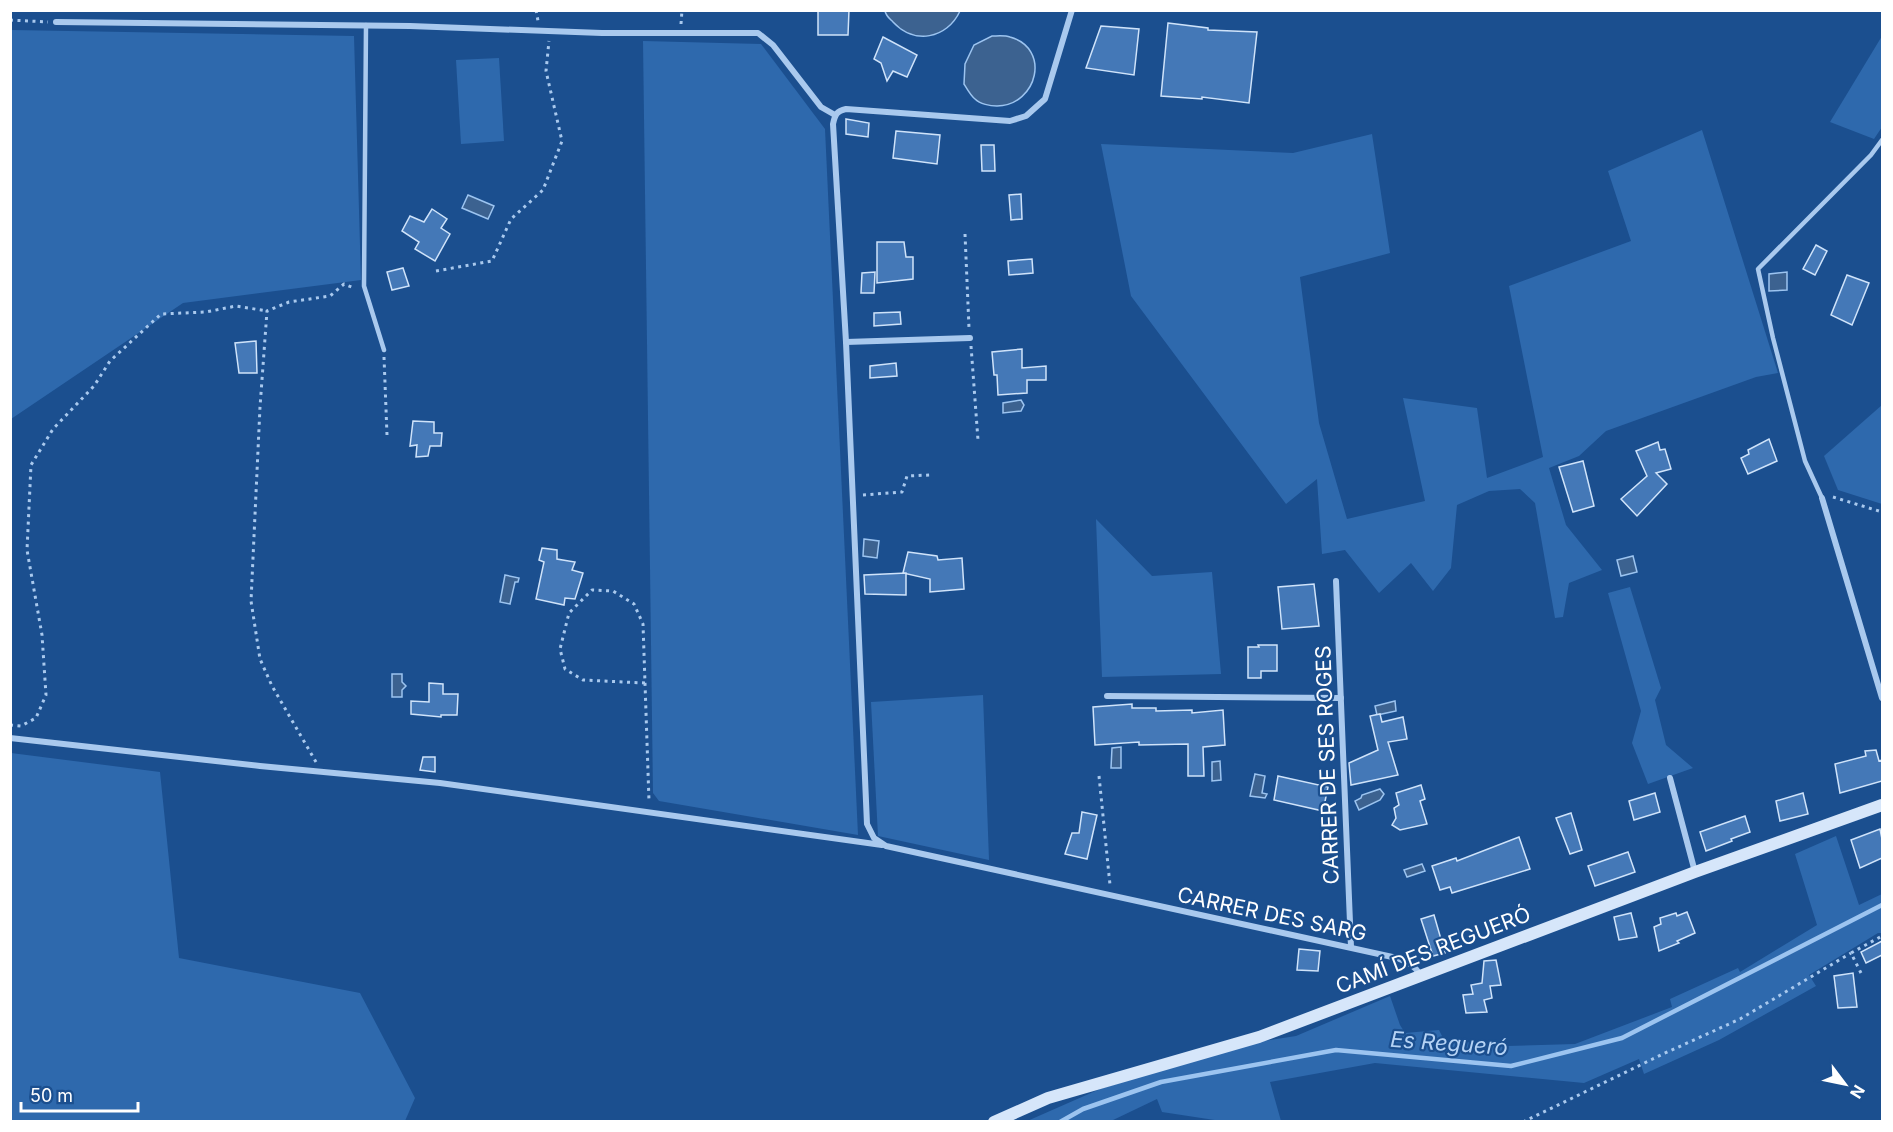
<svg xmlns="http://www.w3.org/2000/svg" width="1893" height="1132" viewBox="0 0 1893 1132" font-family="Inter,sans-serif">
<style>
.green{fill:#2e69ad}
.water{fill:#3c6290;stroke:#9cc4f0;stroke-width:1.5}
.lines{fill:none;stroke-linecap:round;stroke-linejoin:round}
.stream{stroke:#9cc4f0;stroke-width:4.5}
.building{fill:#4478b7;stroke:#cfe3fa;stroke-width:1.5}
.path{stroke:#a9c9ee;stroke-width:3;stroke-dasharray:3 4.5;stroke-linecap:butt}
.lane{stroke:#a9c9ee;stroke-width:4.5}
.street{stroke:#a9c9ee;stroke-width:6}
.secondary{stroke:#d6e6fa;stroke-width:12}
.labels{text-anchor:middle;dominant-baseline:central;stroke-width:4.5;stroke-linejoin:round;paint-order:stroke}
.street-label{font-size:21px;fill:#fff;stroke:#1b4f8f}
.water-label{font-size:22px;font-style:italic;fill:#b5d3f5;stroke:#1b4f8f}
</style>
<rect width="100%" height="100%" fill="#1b4f8f"/>
<!-- green -->
<g class="green">
<path d="M11,30l343,6 7,244 -178,23 -172,116z"/>
<path d="M1882,36v91l-8,12 -44,-17z"/>
<path d="M643,41l118,3 64,85 33,706 -199,-34 -6,-8z"/>
<path d="M499,58l5,83 -43,3 -5,-84z"/>
<path d="M1702,130l76,243 -22,4 -150,54 -27,25 -30,12 17,57 36,45 -33,13 -6,34 -8,1 -20,-115 -15,-14 -31,2 -32,14 -6,63 -18,23 -22,-28 -32,30 -34,-43 -23,4 -5,-75 -31,25 -155,-208 -30,-152 192,9 79,-19 18,119 -90,24 19,146 28,96 78,-18 -22,-103 74,10 10,70 56,-21 -34,-171 122,-45 -23,-70z"/>
<path d="M1882,405v99l-44,-14 -14,-34z"/>
<path d="M1096,519l56,57 60,-4 9,102 -119,3z"/>
<path d="M1630,587l31,101 -6,12 11,45 27,23 -45,16 -16,-41 9,-32 -33,-118z"/>
<path d="M983,695l6,165 -111,-24 -7,-134z"/>
<path d="M11,753l149,19 19,186 181,35 55,105 -10,23h-394z"/>
<path d="M1836,836l23,69 23,-11v39h-4l-69,42 7,11 -97,54 -75,34 -5,-15 -55,24 -209,-20 -105,19 11,39h-60l-59,-9 -5,-13 -46,22 -86,1 75,-33 150,-46 46,-7 94,-40 10,29 5,8 34,-3 5,10 63,6 68,-2 97,-37 -2,-8 68,-31 2,4 77,-47 -22,-71z"/>
</g>
<!-- water -->
<g class="water">
<path d="M885,11v-1l75,1c-13,28 -46,34 -67,11 -4,-4 -7,-6 -8,-11z"/>
<path d="M992,36c5,0 13,-1 18,1 41,11 28,68 -13,69 -7,0 -17,-2 -22,-7 -4,-3 -8,-10 -11,-15l1,-20 9,-19z"/>
<path d="M468,195l26,11 -6,13 -26,-11z"/>
<path d="M1787,272v18l-18,1v-17z"/>
<path d="M1021,400l3,5 -3,6 -18,2v-10z"/>
<path d="M864,539l15,2 -2,17 -14,-2z"/>
<path d="M1633,556l4,16 -16,4 -4,-16z"/>
<path d="M505,575l14,3 -1,4h-3l-5,22 -10,-2z"/>
<path d="M392,674h10v8l4,4 -4,4v7h-10z"/>
<path d="M1395,701l1,10 -19,4 -2,-9z"/>
<path d="M1121,747v21h-10l1,-20z"/>
<path d="M1220,761l1,19 -9,1v-19z"/>
<path d="M1255,774l10,2 -3,17 5,1 -2,4 -15,-2z"/>
<path d="M1380,789l4,5 -4,6 -21,10 -4,-9 6,-3 1,-3z"/>
<path d="M1422,864l3,7 -18,6 -3,-7z"/>
</g>
<g class="lines">
<!-- stream -->
<path class="stream" d="M1060,1122l23,-13 78,-27 175,-32 175,16 111,-28 260,-133"/>
</g>
<!-- building -->
<g class="building">
<path d="M818,10h31l-1,25h-30z"/>
<path d="M1168,23l40,5v2l49,2 -8,71 -47,-6v2l-41,-3z"/>
<path d="M1101,26l38,3 -5,46 -48,-7z"/>
<path d="M883,37l34,18 -10,22 -14,-6 -6,10 -6,-18 -7,-4z"/>
<path d="M846,119l23,4 -1,14 -22,-3z"/>
<path d="M896,131l44,4 -3,29 -44,-6z"/>
<path d="M981,145h13l1,26h-13z"/>
<path d="M1021,194l1,25 -11,1 -2,-25z"/>
<path d="M432,209l15,10 -6,9 9,6 -15,27 -20,-12 4,-7 -17,-11 8,-15 14,6z"/>
<path d="M877,242h27l2,15h7v22l-36,4z"/>
<path d="M1816,245l11,6 -12,24 -12,-6z"/>
<path d="M1032,259l1,14 -24,2 -1,-14z"/>
<path d="M403,268l6,18 -17,4 -5,-18z"/>
<path d="M875,272l-1,21h-13l1,-20z"/>
<path d="M1847,275l22,8 -17,42 -21,-10z"/>
<path d="M900,312l1,12 -27,2v-13z"/>
<path d="M256,341l1,32h-18l-4,-30z"/>
<path d="M1022,349v19l24,-2v14h-19v13l-29,2 -1,-20h-3l-2,-23z"/>
<path d="M896,363l1,13 -27,2v-12z"/>
<path d="M413,421l21,1v11h8l-1,13h-11l-2,10 -12,1 1,-12 -7,1z"/>
<path d="M1769,439l8,22 -29,13 -7,-16 8,-4 -1,-4z"/>
<path d="M1658,442l2,8 5,-1 6,20 -15,4 11,11 -30,32 -16,-17 26,-23 -11,-25z"/>
<path d="M1583,461l11,45 -21,6 -14,-45z"/>
<path d="M542,548l15,2v9l18,3 -3,8 11,3 -8,26 -10,-1 -1,7 -28,-6 8,-37 -5,-2z"/>
<path d="M908,552l29,4 1,4 24,-2 2,31 -34,3v-13l-27,-6z"/>
<path d="M906,573v22l-41,-1 -1,-19z"/>
<path d="M1314,584l5,42 -37,3 -4,-42z"/>
<path d="M1258,645h19v26h-16v7h-13v-31h11z"/>
<path d="M429,683l14,1v10h15l-1,21h-16v2l-30,-3v-13l18,1z"/>
<path d="M1132,704v4h24v3l36,-1v3l31,-3 2,35 -22,2 1,29h-16v-32l-49,1v-3l-44,3 -2,-38z"/>
<path d="M1380,714l2,8 21,-5 4,22 -19,3 10,33 -47,10 -2,-22 29,-13 -8,-34z"/>
<path d="M1876,750l3,11 3,-1v21l-42,12 -5,-29 31,-8 -1,-5z"/>
<path d="M423,757h12v15l-15,-2z"/>
<path d="M1278,776l50,11 -5,24 -49,-11z"/>
<path d="M1421,785l4,14 -5,2 7,23 -27,6 -8,-5 4,-7 -2,-10 5,-3 -3,-12z"/>
<path d="M1655,793l5,19 -26,8 -5,-19z"/>
<path d="M1803,793l5,21 -28,7 -4,-20z"/>
<path d="M1082,812l15,3 -10,44 -22,-5 7,-21h7z"/>
<path d="M1571,813l11,37 -12,4 -14,-36z"/>
<path d="M1745,816l5,16 -19,7 1,2 -26,10 -6,-19z"/>
<path d="M1880,829l2,10v19l-22,10 -9,-28z"/>
<path d="M1519,837l11,32 -78,24 -2,-6 -10,3 -8,-24 24,-8 1,3z"/>
<path d="M1628,852l7,20 -40,14 -7,-20z"/>
<path d="M1687,912l8,21 -18,8 2,2 -20,8 -5,-24 7,-3 -1,-6 16,-5 1,3z"/>
<path d="M1631,913l6,24 -18,3 -5,-23z"/>
<path d="M1434,915l11,38 -12,3 -12,-37z"/>
<path d="M1882,941v14l-16,8 -5,-11z"/>
<path d="M1299,949l21,2 -2,20 -21,-1z"/>
<path d="M1496,960l5,25 -11,1 2,12 -8,2 3,12 -21,1 -3,-18 10,-1 -2,-9 11,-2 2,-22z"/>
<path d="M1853,973l4,34 -19,1 -4,-32z"/>
</g>
<g class="lines">
<!-- path -->
<g class="path">
<path d="M536,10l2,11"/>
<path d="M10,20l38,2"/>
<path d="M681,24l1,-14"/>
<path d="M965,234l4,94"/>
<path d="M436,271l56,-10 19,-42 32,-29 19,-49 -16,-70 3,-30"/>
<path d="M971,346l7,94"/>
<path d="M384,357l3,78"/>
<path d="M863,495l39,-3 5,-16 23,-1"/>
<path d="M1833,497l49,15"/>
<path d="M645,683l-62,-3 -18,-11 -5,-20 9,-36 23,-23 21,1 21,13 9,20 6,177"/>
<path d="M10,725l11,1 15,-8 10,-23 -4,-60 -15,-85 4,-85 22,-36 41,-43 16,-25 51,-47 45,-2 30,-6 31,5"/>
<path d="M316,762l-44,-76 -12,-27 -9,-58 9,-194 7,-96 22,-9 41,-6 14,-12 10,4"/>
<path d="M1099,776l11,109"/>
<path d="M1861,973l-10,-20 31,-17"/>
<path d="M1523,1122l140,-68 77,-35 111,-66"/>
</g>
<!-- lane -->
<g class="lane">
<path d="M366,25l-2,261 20,64"/>
<path d="M1822,498l-17,-37 -32,-123 -15,-69 113,-114 11,-15"/>
</g>
<!-- street -->
<g class="street">
<path d="M1072,10l-27,89 -19,17 -16,5 -164,-12c-9,2 -11,5 -13,15l13,218 21,482 7,14 12,8 511,112c10,4 18,7 23,17"/>
<path d="M56,22l354,4 192,7h156l15,12 48,62 14,8"/>
<path d="M846,342l124,-4"/>
<path d="M1822,498l60,200"/>
<path d="M1336,581l15,366"/>
<path d="M1107,696l234,2"/>
<path d="M10,738l250,28 180,17 442,62"/>
<path d="M1670,778l25,94"/>
</g>
<!-- secondary -->
<path class="secondary" d="M994,1122l54,-24 211,-61 436,-165 187,-67"/>
</g>
<g class="labels">
<!-- street labels -->
<g class="street-label">
<text transform="translate(1327 765) rotate(-92)">CARRER DE SES ROGES</text>
<text transform="translate(1272 914) rotate(12)">CARRER DES SARG</text>
<text transform="translate(1433 950) rotate(-21)">CAMÍ DES REGUERÓ</text>
</g>
<!-- water labels -->
<g class="water-label">
<text transform="translate(1449 1043) rotate(4)">Es Regueró</text>
</g>
</g>
<!-- border -->
<rect width="1893" height="1132" fill="none" stroke="#ffffff" stroke-width="24"/>
<!-- north arrow -->
<g transform="translate(1845 1084) rotate(122)" stroke="#1b4f8f" stroke-width="4.5" paint-order="stroke">
<path d="M0-4.5L10 22L0 15L-10 22Z" fill="#ffffff"/>
<text y="-9" font-size="16" font-weight="bold" text-anchor="middle" fill="#ffffff">N</text>
</g>
<!-- scale -->
<path d="M21 1102v9h117v-9" fill="none" stroke="#ffffff" stroke-width="3"/>
<text x="30" y="1102" font-size="18" fill="#ffffff" stroke="#1b4f8f" stroke-width="4.5" paint-order="stroke">50 m</text>
</svg>
